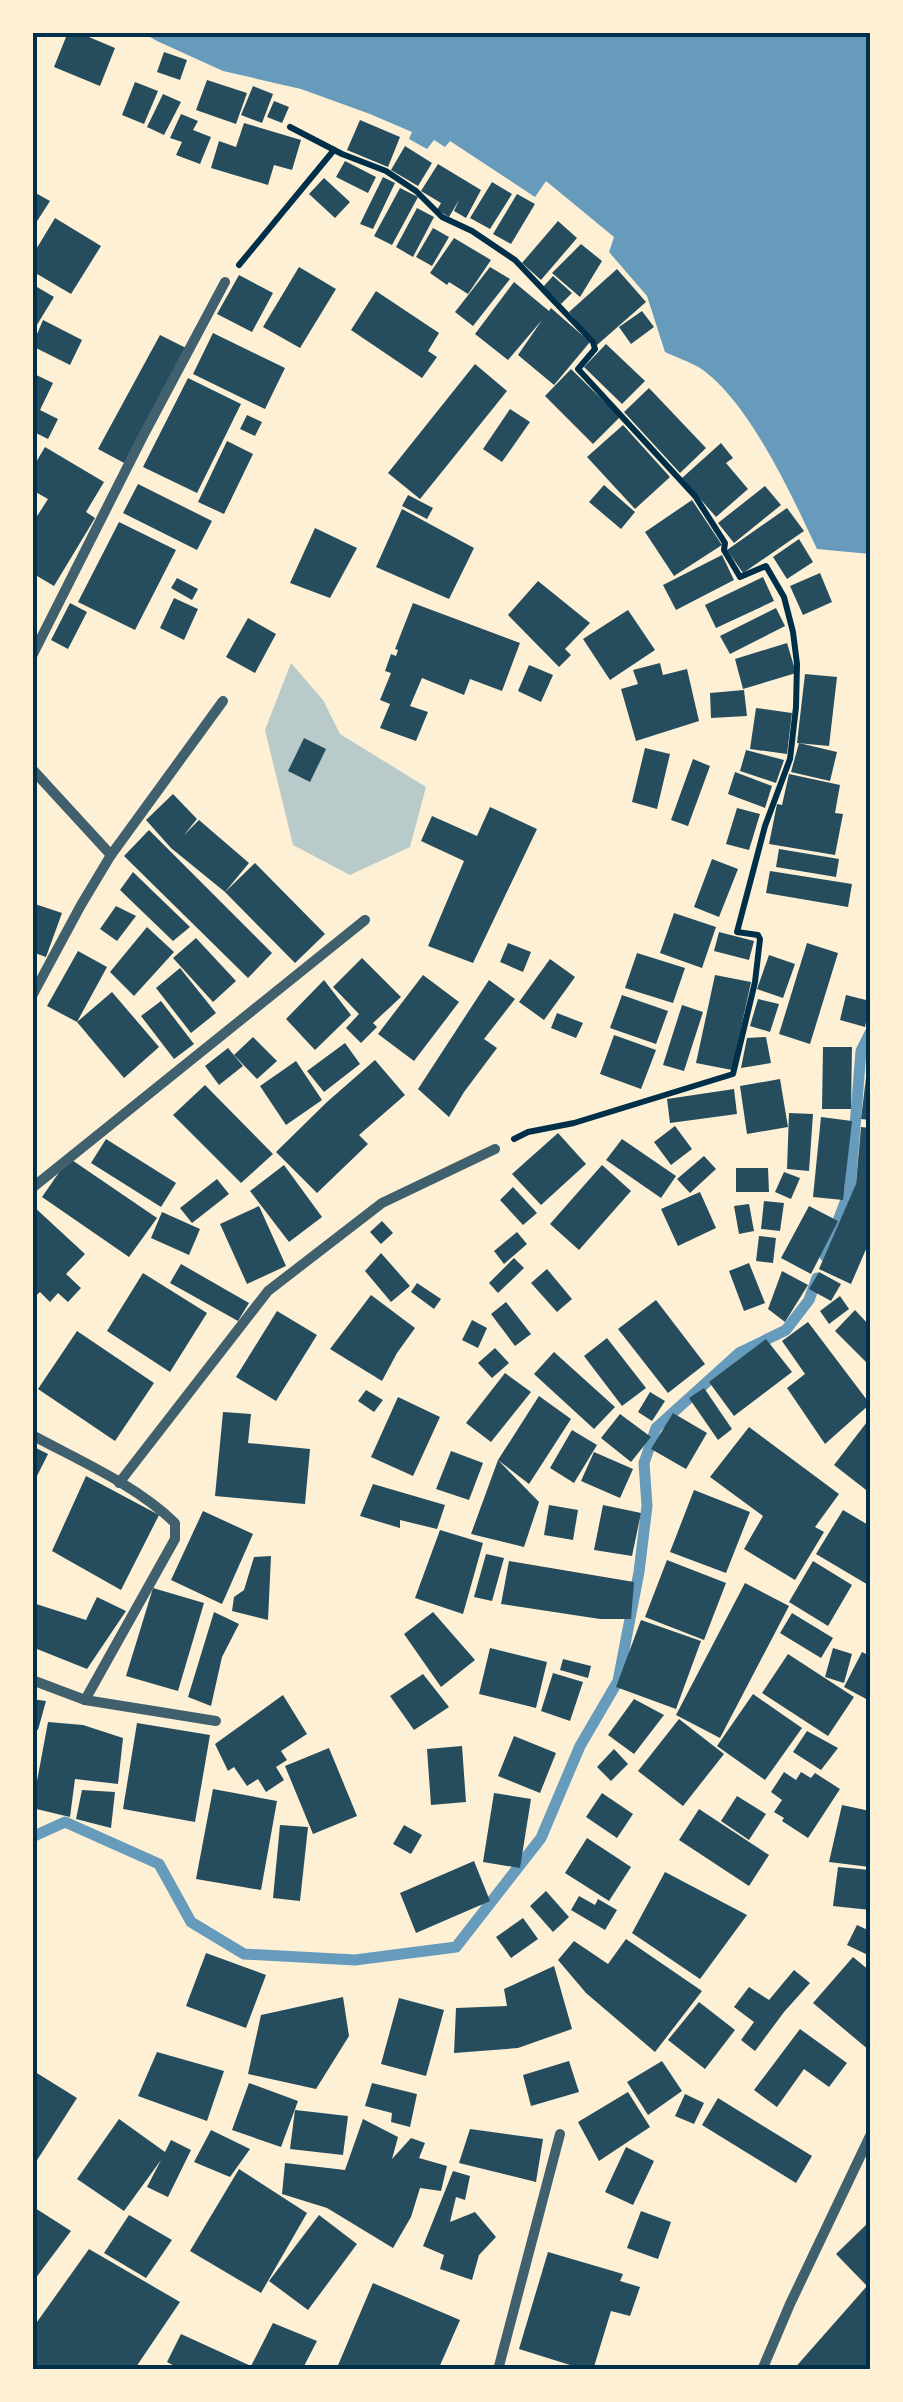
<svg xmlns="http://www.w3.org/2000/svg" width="903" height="2402" viewBox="0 0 903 2402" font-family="'PT Sans Narrow',sans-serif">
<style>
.green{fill:#b9caca}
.water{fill:#669bbc}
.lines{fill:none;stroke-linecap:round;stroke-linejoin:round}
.stream{stroke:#669bbc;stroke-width:11}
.building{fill:#264d5e}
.path{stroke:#003049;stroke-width:6}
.minor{stroke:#3f606c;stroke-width:10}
.neatline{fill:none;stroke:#003049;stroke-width:4}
</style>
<rect width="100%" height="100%" fill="#fdf0d5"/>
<!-- green -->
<path class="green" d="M291,663l32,37 17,34 86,53 -16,60 -60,28 -57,-30 -28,-115z"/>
<!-- water -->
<path class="water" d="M143,33h727v521l-53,-5c-25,-53 -68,-148 -117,-181 -10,-6 -24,-11 -35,-16l-18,-56 -38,-44 5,-15 -68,-56 -11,16 -85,-56 -5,6 -11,-7 -7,9 -18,-10 3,-7 -42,-18 -69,-25 -78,-18 -66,-30z"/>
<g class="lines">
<!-- stream -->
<g class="stream">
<path d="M825,1256l25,-67 11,-138 9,-18"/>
<path d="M32,1837l33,-15 94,42 32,58 53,32 111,6 101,-13 85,-109 39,-92 38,-65 21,-109 8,-66 -3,-43 12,-35 83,-75 47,-23 23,-30 8,-22"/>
</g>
</g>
<!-- building -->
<g class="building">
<path d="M68,32h9l38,16 -15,38 -46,-19z"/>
<path d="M164,52l23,8 -7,20 -23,-8z"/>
<path d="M207,80l40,13 -11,31 -40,-14z"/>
<path d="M135,82l23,9 -14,33 -22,-9z"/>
<path d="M253,86l20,8 -11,29 -21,-8z"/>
<path d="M163,94l18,8 -17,33 -17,-8z"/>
<path d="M274,101l15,6 -7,16 -15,-6z"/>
<path d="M181,114l17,7 -5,9 18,7 -11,27 -24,-9 6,-13 -12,-4z"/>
<path d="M360,120l40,17 -12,30 -41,-17z"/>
<path d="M244,123l57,17 -9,30 -18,-5 -6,20 -57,-17 8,-27 17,6z"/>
<path d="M405,146l27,17 -14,23 -27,-16z"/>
<path d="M345,161l31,16 -8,16 -32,-16z"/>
<path d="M438,164l43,26 -15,28 -12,-7 5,-11 -10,17 -12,-7 4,-7 -20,-12z"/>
<path d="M383,177l12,6 -22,46 -13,-5z"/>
<path d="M324,178l26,24 -15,16 -26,-24z"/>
<path d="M492,182l20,12 -22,35 -20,-11z"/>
<path d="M400,188l18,9 -26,48 -18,-9z"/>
<path d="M32,191l18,10 -18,28z"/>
<path d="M517,194l18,10 -24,40 -18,-10z"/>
<path d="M417,208l17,9 -21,40 -17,-10z"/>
<path d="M55,218l46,28 -30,48 -39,-23v-15z"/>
<path d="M558,221l19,17 -36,42 -19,-17z"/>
<path d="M433,228l16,9 -17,29 -16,-9z"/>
<path d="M454,238l37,22 -23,34 -19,-12 -2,3 -17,-12z"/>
<path d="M581,244l21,17 -22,36 -28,-24z"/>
<path d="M299,267l37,22 -36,59 -37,-21z"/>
<path d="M490,267l20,12 -37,47 -18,-14z"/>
<path d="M617,269l29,33 -49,43 -28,-33z"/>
<path d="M239,275l34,18 -21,39 -35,-18z"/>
<path d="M553,276l19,17 -11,11 -18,-17z"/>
<path d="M514,282l35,29 2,-3 39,34 -36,43 -36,-30 24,-35 -34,40 -33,-26z"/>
<path d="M32,284l22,13 -22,36z"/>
<path d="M376,291l63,42 -11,18 9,6 -15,21 -71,-48z"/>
<path d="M642,311l12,16 -23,17 -12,-17z"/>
<path d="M43,320l39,20 -12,25 -38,-19z"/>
<path d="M213,333l72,35 -20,41 -72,-35z"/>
<path d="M160,335l28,14 -62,115 -28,-15z"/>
<path d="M606,344l39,37 -23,23 -38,-37z"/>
<path d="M475,364l32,27 -87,108 -32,-26z"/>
<path d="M571,369l49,48 -27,27 -48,-48z"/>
<path d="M32,373l21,10 -13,27 18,9 -10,20 -16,-8z"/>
<path d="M188,378l53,26 -44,89 -54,-26z"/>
<path d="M649,388l57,60 -26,25 -56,-61z"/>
<path d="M510,409l20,13 -28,40 -19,-13z"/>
<path d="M247,415l15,7 -7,14 -15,-7z"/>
<path d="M623,425l47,52 -35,32 -48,-52z"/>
<path d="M227,441l26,13 -29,60 -26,-12z"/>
<path d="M721,443l12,15 -7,5 22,26 -32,28 -34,-39z"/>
<path d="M45,447l59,35 -18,30 9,6 -41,68 -22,-13v-49l16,-25 -16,-9v-21z"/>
<path d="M138,484l74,37 -15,29 -74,-37z"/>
<path d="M604,485l31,27 -14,17 -32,-27z"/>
<path d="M765,486l16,19 -47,38 -16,-20z"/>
<path d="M408,495l25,13 -6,11 -25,-13z"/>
<path d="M692,500l30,45 -48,31 -29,-44z"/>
<path d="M787,508l17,23 -61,42 -16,-23z"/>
<path d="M402,509l72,39 -25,51 -73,-32z"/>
<path d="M119,522l57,28 -41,80 -57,-28z"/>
<path d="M315,528l42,20 -27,50 -40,-15z"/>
<path d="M799,539l14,23 -26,17 -14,-22z"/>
<path d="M722,555l12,25 -58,30 -13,-25z"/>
<path d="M820,573l12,29 -29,13 -13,-29z"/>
<path d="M763,577l11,24 -58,27 -11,-23z"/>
<path d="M177,578l21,11 -6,11 -21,-12z"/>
<path d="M538,581l52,42 -25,26 6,6 -12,12 -51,-52z"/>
<path d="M174,598l24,11 -14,31 -24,-12z"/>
<path d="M70,603l17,9 -19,37 -17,-9z"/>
<path d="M413,603l107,40 -18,48 -32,-12 -6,16 -42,-17 -12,28 18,6 -12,29 -36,-13 10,-24 -10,-4 11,-27 -6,-2 6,-17 5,2 2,-6 -3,-1z"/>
<path d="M776,608l9,18 -55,28 -10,-18z"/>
<path d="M628,610l27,40 -45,30 -27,-41z"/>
<path d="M248,618l28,16 -21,39 -29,-16z"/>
<path d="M787,643l9,30 -53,16 -8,-30z"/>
<path d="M660,663l3,12 24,-6 12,52 -63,20 -15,-52 17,-5 -5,-14z"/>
<path d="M529,665l24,10 -12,27 -23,-11z"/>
<path d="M805,674l32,3 -8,69 -32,-3z"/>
<path d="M744,690l3,26 -36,2 -1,-25z"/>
<path d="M756,708l36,5 -5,41 -37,-5z"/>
<path d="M304,738l22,11 -16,33 -22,-11z"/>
<path d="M799,743l38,9 -7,29 -39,-9z"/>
<path d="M645,748l25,6 -13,55 -25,-7z"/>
<path d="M746,750l38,10 -8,23 -36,-12z"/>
<path d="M693,759l17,7 -22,60 -17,-6z"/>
<path d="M735,772l37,14 -7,22 -37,-14z"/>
<path d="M789,774l51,11 -5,28 8,1 -8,41 -66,-11 8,-40 5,1z"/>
<path d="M173,794l24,25 -13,16 15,-15 50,43 -24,29 30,-29 70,71 -30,29 -70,-71 -54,-44 -25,-28z"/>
<path d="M490,807l47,22 -64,134 -45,-17 36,-85 -43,-20 11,-25 45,20z"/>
<path d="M737,808l23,6 -11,36 -23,-6z"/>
<path d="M149,830l123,123 -24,25 -124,-122z"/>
<path d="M779,849l60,10 -3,18 -60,-10z"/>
<path d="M712,859l26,10 -19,48 -25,-10z"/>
<path d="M770,871l82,13 -4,23 -82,-14z"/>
<path d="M133,872l57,55 -17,14 -53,-51z"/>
<path d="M32,903l30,10 -16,44 -14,-5z"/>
<path d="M116,906l20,10 -19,25 -17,-12z"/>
<path d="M674,913l42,14 -14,41 -42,-15z"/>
<path d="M147,927l27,25 -40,44 -24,-24z"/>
<path d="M719,932l35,9 -5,19 -35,-9z"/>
<path d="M196,938l40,43 -23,21 -40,-44z"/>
<path d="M508,943l23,9 -8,20 -23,-10z"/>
<path d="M807,943l31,10 -28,91 -31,-10z"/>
<path d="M78,951l29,16 -30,55 35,-30 47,55 -35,31 -47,-56 -30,-16z"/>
<path d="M637,953l48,15 -12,35 -48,-15z"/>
<path d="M769,955l26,9 -12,34 -26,-9z"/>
<path d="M362,958l39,39 -28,26 4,4 -16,16 -15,-15 13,-14 -26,-27z"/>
<path d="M550,959l25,18 -31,43 -25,-18z"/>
<path d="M180,968l36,45 -25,20 -35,-45z"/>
<path d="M423,975l36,27 -45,59 -36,-27z"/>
<path d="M715,975l36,7 -19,88 -36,-7z"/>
<path d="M324,980l27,35 -36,35 -29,-31z"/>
<path d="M489,980l26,19 -31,40 13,9 -33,44 -15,25 -31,-28z"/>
<path d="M622,995l46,16 -12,33 -46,-16z"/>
<path d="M846,995l24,6 -5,26 -25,-7z"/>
<path d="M758,999l21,5 -9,28 -20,-6z"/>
<path d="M161,1001l33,43 -20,15 -33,-43z"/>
<path d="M682,1005l21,7 -19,59 -21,-6z"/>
<path d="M557,1013l26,10 -7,15 -25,-10z"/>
<path d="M614,1035l42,15 -15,39 -41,-15z"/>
<path d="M253,1037l24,24 -20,18 -23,-24z"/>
<path d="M766,1037l5,26 -30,5 6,-30z"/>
<path d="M345,1043l15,21 -36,28 -17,-21z"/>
<path d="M823,1047h29l-1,62h-29z"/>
<path d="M228,1048l15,18 -24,19 -14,-19z"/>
<path d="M375,1060l30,35 -46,40 9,9 -51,49 -41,-41 51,-50z"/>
<path d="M296,1061l26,39 -36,25 -26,-39z"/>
<path d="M868,1061h2v59l-9,-1z"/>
<path d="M780,1079l8,48 -41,7 -7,-48z"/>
<path d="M205,1085l68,69 -32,29 -68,-68z"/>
<path d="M734,1089l3,25 -67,9 -3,-24z"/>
<path d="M789,1113l24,1 -4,57 -22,-2z"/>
<path d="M821,1117l31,4 -9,79 -30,-3z"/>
<path d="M675,1126l17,23 -21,16 -17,-23z"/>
<path d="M861,1127l9,1v112l-19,44 -32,-15 37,-85z"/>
<path d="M558,1133l28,31 -45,41 -29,-31z"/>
<path d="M106,1139l70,44 -15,24 -70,-44z"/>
<path d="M622,1139l54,37 -15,22 -55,-38z"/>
<path d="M704,1156l12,13 -26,24 -13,-14z"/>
<path d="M69,1158l88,60 -28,39 -87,-60z"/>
<path d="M284,1165l38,52 -33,25 -39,-51z"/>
<path d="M602,1165l29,26 -52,59 -29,-26z"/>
<path d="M736,1168h32l1,24h-33z"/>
<path d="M784,1172l16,6 -9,21 -16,-7z"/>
<path d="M217,1179l12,15 -37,29 -12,-15z"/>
<path d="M513,1187l24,26 -14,12 -23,-25z"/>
<path d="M700,1192l16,36 -38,18 -17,-37z"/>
<path d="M764,1201l20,2 -4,28 -19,-2z"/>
<path d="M749,1204l5,27 -15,3 -5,-28z"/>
<path d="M32,1205l53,49 -19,20 15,14 -13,14 -10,-9 -8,9 -10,-10 -8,7z"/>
<path d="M259,1206l27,60 -39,18 -27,-60z"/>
<path d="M809,1206l29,15 -27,53 -30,-16z"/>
<path d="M162,1212l38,17 -11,26 -38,-17z"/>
<path d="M382,1221l11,12 -12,11 -11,-12z"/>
<path d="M517,1232l10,12 -23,20 -10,-13z"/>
<path d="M759,1236l17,2 -3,25 -17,-2z"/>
<path d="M381,1253l29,33 -19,16 -26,-31z"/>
<path d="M514,1258l10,10 -26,25 -9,-10z"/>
<path d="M749,1263l16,40 -21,8 -15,-40z"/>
<path d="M181,1264l68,39 -11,18 -68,-38z"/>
<path d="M547,1269l25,30 -15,13 -26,-29z"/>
<path d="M782,1271l26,14 -23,37 -17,-13z"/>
<path d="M819,1272l22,12 -10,17 -22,-12z"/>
<path d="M143,1273l64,40 -37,59 -63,-41z"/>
<path d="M417,1283l24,16 -7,10 -23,-17z"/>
<path d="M371,1295l44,33 -18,25 -15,28 -52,-32z"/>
<path d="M840,1296l9,13 -20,15 -9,-13z"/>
<path d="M656,1300l49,64 -37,29 -50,-64z"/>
<path d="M506,1302l25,32 -16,12 -24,-32z"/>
<path d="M855,1310l15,16v40l-35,-35z"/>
<path d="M277,1311l40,24 -41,66 -40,-24z"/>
<path d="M472,1320l15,8 -9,20 -16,-8z"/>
<path d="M808,1322l62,82 -45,40 -38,-56 18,-14 -23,-33z"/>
<path d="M77,1331l77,52 -39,58 -77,-52z"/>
<path d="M607,1338l39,50 -24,18 -38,-50z"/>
<path d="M766,1339l26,33 -58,44 -25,-34z"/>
<path d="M495,1348l14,15 -17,15 -14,-15z"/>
<path d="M554,1352l61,55 -21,22 -60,-55z"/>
<path d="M505,1373l26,19 -40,50 -25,-19z"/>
<path d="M704,1388l28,41 -14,11 -29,-42z"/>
<path d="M366,1390l17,10 -9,12 -16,-11z"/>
<path d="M650,1392l15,9 -13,20 -14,-9z"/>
<path d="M539,1396l32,23 -42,65 -31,-24 41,42 -15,45 -53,-13 27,-74z"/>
<path d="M398,1397l42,20 -27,59 -42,-19z"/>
<path d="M223,1412l28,2 -3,29 62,6 -5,55 -90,-8z"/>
<path d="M673,1413l34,20 -21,36 -35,-20z"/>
<path d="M620,1414l31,23 -20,25 -30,-24z"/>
<path d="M870,1418v75l-36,-28z"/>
<path d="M749,1427l90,67 -24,33 9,5 -29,48 -51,-31 19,-33 -53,-39z"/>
<path d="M572,1430l25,15 -23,38 -24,-15z"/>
<path d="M32,1446l16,8 -16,32z"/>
<path d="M451,1451l32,12 -14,37 -33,-11z"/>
<path d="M594,1452l39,17 -13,29 -39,-17z"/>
<path d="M86,1476l73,39 -38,75 -69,-39z"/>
<path d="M373,1484l72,21 -8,24 -37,-9v8l-40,-12z"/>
<path d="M694,1490l56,22 -24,61 -56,-21z"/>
<path d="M549,1505l29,5 -5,30 -29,-5z"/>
<path d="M603,1505l38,8 -9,43 -38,-6z"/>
<path d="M843,1510l27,16v60l-54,-32z"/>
<path d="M203,1511l50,23 -31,70 -51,-24z"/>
<path d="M440,1530l43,13 -20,71 -48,-16z"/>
<path d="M486,1554l18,4 -12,43 -18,-4z"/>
<path d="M271,1556l-3,64 -36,-9 2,-14 10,-7 10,-33z"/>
<path d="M667,1560l59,23 -22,57 -59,-23z"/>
<path d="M509,1561l125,21 -3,37h-31l-99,-15z"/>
<path d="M813,1561l39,24 -24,41 -39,-24z"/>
<path d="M745,1583l44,23 -69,132 -44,-23z"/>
<path d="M153,1588l51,15 -26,88 -52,-15z"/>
<path d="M97,1597l29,14 -39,58 -55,-22v-33l4,-10 50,16z"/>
<path d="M214,1612l25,12 -17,33 -11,49 -23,-9z"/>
<path d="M433,1612l42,48 -34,27 -37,-53z"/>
<path d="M792,1613l41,25 -12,20 -41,-25z"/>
<path d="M641,1620l60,21 -25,68 -60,-22z"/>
<path d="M490,1648l57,14 -11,46 -57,-14z"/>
<path d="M833,1648l19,6 -8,29 -19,-6z"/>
<path d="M862,1652l8,4v45l-26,-14z"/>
<path d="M788,1654l66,43 -26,39 -66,-43z"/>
<path d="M563,1659l28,7 -3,12 -28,-8z"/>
<path d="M553,1673l30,9 -13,39 -29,-10z"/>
<path d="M423,1674l26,33 -35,23 -24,-34z"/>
<path d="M753,1694l49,34 -37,52 -48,-34z"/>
<path d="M283,1695l24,39 -26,17 6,9 -11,7 8,13 -18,12 -8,-13 -11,7 -13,-19 -6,4 -13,-27z"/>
<path d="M32,1699l14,2 -8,29 -6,-1z"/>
<path d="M634,1699l30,16 -30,39 -26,-19z"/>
<path d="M679,1719l45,35 -41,52 -45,-35z"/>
<path d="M48,1722l35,3 40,13 -5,46 -43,-5 -5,38 -38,-9z"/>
<path d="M137,1723l73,12 -15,87 -72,-13z"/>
<path d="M807,1731l31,17 -17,22 -28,-18z"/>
<path d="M514,1736l42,17 -16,40 -42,-17z"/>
<path d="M462,1746l4,56 -35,3 -4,-56z"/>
<path d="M329,1748l28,68 -44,18 -28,-68z"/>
<path d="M614,1749l14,15 -17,17 -14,-14z"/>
<path d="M784,1772l12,8 5,-8 10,6 4,-5 25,16 -32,49 -26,-17 2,-3 -10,-6 8,-12 -11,-8z"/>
<path d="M213,1789l64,12 -16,89 -65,-11z"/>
<path d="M82,1790l33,2 -4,36 -35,-9z"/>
<path d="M494,1793l37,6 -11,69 -37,-6z"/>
<path d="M602,1793l31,21 -16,24 -31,-21z"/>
<path d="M737,1796l29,18 -17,26 -28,-19z"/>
<path d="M842,1805l28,6v56l-41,-5z"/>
<path d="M699,1809l70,46 -20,31 -70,-46z"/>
<path d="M280,1825l28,2 -8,74 -27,-3z"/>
<path d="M404,1825l18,10 -11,19 -18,-10z"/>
<path d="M587,1838l44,29 -22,34 -44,-28z"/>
<path d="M474,1861l16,40 -74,32 -16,-40z"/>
<path d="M838,1867l32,3v40l-37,-4z"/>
<path d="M665,1872l82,43 -47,64 -68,-46z"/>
<path d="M546,1891l23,26 -16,15 -23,-26z"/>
<path d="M579,1896l16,9 3,-6 19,11 -12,20 -34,-20z"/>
<path d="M523,1918l15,21 -27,19 -15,-21z"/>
<path d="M857,1925l13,6v25l-23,-11z"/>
<path d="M626,1939l76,52 -47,61 -69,-59 -28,-33 16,-19 34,23z"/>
<path d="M206,1953l60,22 -20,53 -60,-22z"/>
<path d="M853,1957l17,14v80l-57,-48z"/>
<path d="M554,1966l18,63 -54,19 -64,5 2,-45 51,-2 -3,-17z"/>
<path d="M794,1970l16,13 -26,29 -29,39 -14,-11 13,-18 -20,-15 15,-20 20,13z"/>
<path d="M343,1997l6,39 -33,53 -68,-15 13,-59z"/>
<path d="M399,1998l45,12 -18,66 -45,-12z"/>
<path d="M699,2002l36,28 -30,39 -37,-29z"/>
<path d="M800,2029l47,34 -18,24 -25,-18 -27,38 -23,-17z"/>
<path d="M157,2052l67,19 -17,50 -69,-25z"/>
<path d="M569,2061l10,31 -48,14 -8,-31z"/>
<path d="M662,2061l20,30 -34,24 -21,-33z"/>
<path d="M32,2070l45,28 -45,70z"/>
<path d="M249,2083l49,18 -17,46 -49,-17z"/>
<path d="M372,2083l45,11 -7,33 -19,-5 1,-9 -27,-7z"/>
<path d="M628,2092l22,35 -51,34 -21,-39z"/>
<path d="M685,2094l19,9 -10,21 -19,-8z"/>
<path d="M718,2098l94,58 -16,27 -94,-58z"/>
<path d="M295,2110l53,6 -5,39 -53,-6z"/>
<path d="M119,2119l46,33 6,-12 20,10 -23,47 -21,-10 14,-27 -37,51 -47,-32z"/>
<path d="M363,2119l35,18 -6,22 19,-21 14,5 -6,15 28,8 -6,25 -21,-3 -9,29 -18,31 -66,-40 -45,-14 3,-31 60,7z"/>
<path d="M470,2129l73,10 -7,43 -77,-19z"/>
<path d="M211,2130l39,19 -20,28 -36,-15z"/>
<path d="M626,2147l28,14 -21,44 -28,-13z"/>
<path d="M239,2169l68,44 -46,80 -71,-42z"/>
<path d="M453,2171l17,5 -5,24 -9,-3 -6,25 25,-10 21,25 -17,18 -7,25 -32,-11 4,-14 -21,-9z"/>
<path d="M35,2208l36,23 -39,52v-70z"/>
<path d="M641,2211l30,11 -13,37 -31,-11z"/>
<path d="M129,2215l43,25 -26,38 -42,-25z"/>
<path d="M319,2215l38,29 -49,66 -39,-29z"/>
<path d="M870,2221v149h-77l74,-84 -31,-32z"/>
<path d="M89,2249l91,53 -46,68h-102v-41z"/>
<path d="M548,2252l75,22 -3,7 20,6 -10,29 -19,-5 -18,59h-7l-67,-21z"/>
<path d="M373,2283l87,37 -22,50h-102z"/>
<path d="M273,2323l44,18 -15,29h-120l-15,-8 14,-28 70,32z"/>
</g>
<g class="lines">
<!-- path -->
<g class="path">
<path d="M290,127l52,27 44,17 30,20 26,26 30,14 43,29 78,82 2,7 -17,20 117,127 30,47 -1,7 16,27 26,-11 18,31 9,35 4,32 -1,43 -6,52 -25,67 -28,106 21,3 2,4 -5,43 -22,92 -159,49 -46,9 -14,7"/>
<path d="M239,265l95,-115"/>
</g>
<!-- minor -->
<g class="minor">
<path d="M32,656l111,-220 82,-154"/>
<path d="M32,769l79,86"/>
<path d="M32,996l49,-91 30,-50 112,-154"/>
<path d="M32,1188l333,-268"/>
<path d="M32,1435c48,26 104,50 143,88v16l-90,161"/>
<path d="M119,1483l149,-192 114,-88 113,-54"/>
<path d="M32,1680l53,20 131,21"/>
<path d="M498,2370l62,-236"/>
<path d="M762,2370l28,-66 80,-168"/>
</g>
</g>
<!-- border -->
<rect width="903" height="2402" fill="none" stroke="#fdf0d5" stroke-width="70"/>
<rect x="35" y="35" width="833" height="2332" class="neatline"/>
</svg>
